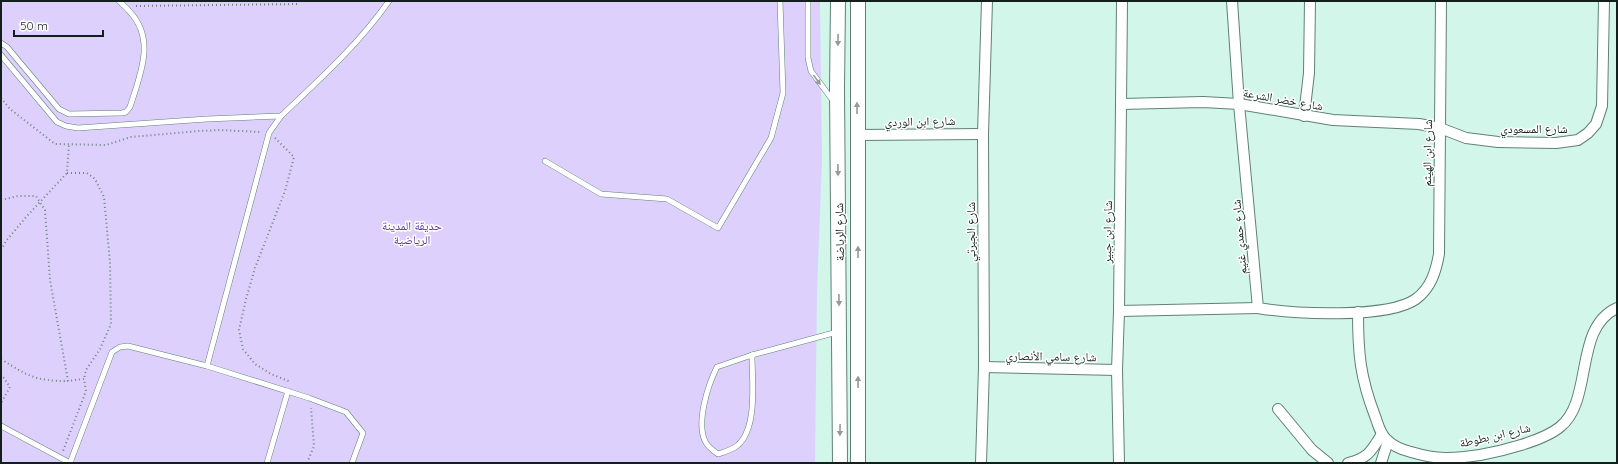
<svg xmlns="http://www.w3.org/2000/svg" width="1618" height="464" viewBox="0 0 1618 464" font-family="Quicksand,'Noto Naskh Arabic',sans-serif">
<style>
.green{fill:#ddd0fd}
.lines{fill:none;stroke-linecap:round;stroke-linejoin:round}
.service-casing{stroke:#608077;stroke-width:6}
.minor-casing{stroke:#608077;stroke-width:12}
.secondary-casing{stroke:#608077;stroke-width:16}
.path{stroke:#6c837c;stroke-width:2;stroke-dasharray:1 3;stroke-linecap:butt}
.service{stroke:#fff;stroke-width:5}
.minor{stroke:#fff;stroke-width:10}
.secondary{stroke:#fff;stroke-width:14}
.oneway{fill:#949a99}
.labels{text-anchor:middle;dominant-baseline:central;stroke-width:3;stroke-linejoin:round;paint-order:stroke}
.street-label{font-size:12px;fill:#121f1c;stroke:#fff}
.park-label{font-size:12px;fill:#5e3499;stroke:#fff}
</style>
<rect width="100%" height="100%" fill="#d3f6eb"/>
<!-- green -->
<path class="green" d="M1,1h819l2,159 -5,131 -2,172h-814z"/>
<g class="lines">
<defs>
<g id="service">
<path d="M808,1v57l3,13 23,31"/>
<path d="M1,43l6,4 52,62 10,5 53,-1 4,-1 4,-5c10,-32 26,-67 0,-95 -3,-4 -7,-7 -11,-11"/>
<path d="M1,55l56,67 9,4 12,2 129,-9 74,-3c38,-36 78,-72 108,-115"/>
<path d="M545,161l56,33 66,5 51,29 53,-90 12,-45 -3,-92"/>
<path d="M752,355c0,25 6,72 -14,90 -6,5 -13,7 -20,9 -6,-4 -10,-7 -13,-13 -9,-19 3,-56 12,-74z"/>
<path d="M752,355l85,-23"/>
<path d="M207,366l62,-233 12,-17"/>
<path d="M1,426l69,37"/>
<path d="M70,463l42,-111 8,-5 8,-1 79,20 102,32 37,14 17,21 -11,30"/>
<path d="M267,463l21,-72"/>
</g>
<g id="minor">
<path d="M1232,1l7,103 19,204c35,6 130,11 158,-9 15,-11 20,-28 23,-45l2,-253"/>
<path d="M1121,104l82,-2 36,2 94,16 86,4 21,4 26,10 32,4 58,1 22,-3 10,-7 8,-9 6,-18 2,-105"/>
<path d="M1304,116l5,-43 1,-72"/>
<path d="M857,135l126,-1"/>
<path d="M1119,311l139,-3"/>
<path d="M1358,312c0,41 2,65 17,104 3,8 5,18 12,24 6,6 16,10 24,12 27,8 42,7 69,3 22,-4 63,-14 80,-28 34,-27 13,-99 57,-119"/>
<path d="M984,367l133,3"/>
<path d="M1278,409l34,41 16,13"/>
<path d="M981,463l3,-96 -1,-233 4,-133"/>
<path d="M1119,463l-2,-93 2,-59 3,-310"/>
<path d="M1348,463c21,-5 23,-12 34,-29"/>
<path d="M1381,463l7,-22"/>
</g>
<g id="secondary">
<path d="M838,1l-1,88 3,374"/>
<path d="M858,1v462"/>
</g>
</defs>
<!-- service casing -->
<use href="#service" class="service-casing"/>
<!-- minor casing -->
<use href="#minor" class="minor-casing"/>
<!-- secondary casing -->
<use href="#secondary" class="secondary-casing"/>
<!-- path -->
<g class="path">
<path d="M136,6l163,-2"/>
<path d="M1,98l9,11 45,35 51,1 25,-8 68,-6 21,-1 41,2"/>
<path d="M275,138l19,19 -9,34 -30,77 -9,31 -7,31 4,19 12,15 16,10 20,8"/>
<path d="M67,173h20l8,6 9,18 6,65 1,62 -11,25 -14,21 -2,9"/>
<path d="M1,200l17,-4h18l9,14 5,70 18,101 16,-2 2,12 -23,60"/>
<path d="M1,250l5,-9 21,-25 40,-43 2,-29"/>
<path d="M1,359c27,17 34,22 67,22"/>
<path d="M1,374l9,13 -9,16"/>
<path d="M307,463l7,-17 -3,-38"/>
</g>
<!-- service -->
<use href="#service" class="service"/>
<!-- minor -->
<use href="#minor" class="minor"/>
<!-- secondary -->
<use href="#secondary" class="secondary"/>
</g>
<!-- one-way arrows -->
<defs><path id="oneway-solid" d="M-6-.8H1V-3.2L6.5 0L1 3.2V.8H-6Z"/></defs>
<g class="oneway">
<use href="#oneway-solid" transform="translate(838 40) rotate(91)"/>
<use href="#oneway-solid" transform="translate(817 80) rotate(54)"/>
<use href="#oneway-solid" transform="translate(857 108) rotate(-90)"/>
<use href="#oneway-solid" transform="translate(838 170) rotate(89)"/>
<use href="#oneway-solid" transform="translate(858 252) rotate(-90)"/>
<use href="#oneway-solid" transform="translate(839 300) rotate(89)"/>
<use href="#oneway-solid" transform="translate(858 382) rotate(-90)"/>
<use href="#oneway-solid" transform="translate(840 430) rotate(91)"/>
</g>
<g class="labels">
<!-- street labels -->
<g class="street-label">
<text transform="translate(1283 99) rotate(10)">شارع خضر الشرعة</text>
<text transform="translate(920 121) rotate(-1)">شارع ابن الوردي</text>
<text x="1534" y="128">شارع المسعودي</text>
<text transform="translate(1427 153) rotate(-89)">شارع ابن الهيثم</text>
<text transform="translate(839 232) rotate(-91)">شارع الرياضة</text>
<text transform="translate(970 232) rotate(-90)">شارع الجبرتي</text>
<text transform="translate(1107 232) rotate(-89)">شارع ابن جبير</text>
<text transform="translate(1239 237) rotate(-95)">شارع حمدي غنيم</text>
<text transform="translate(1051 356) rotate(1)">شارع سامي الأنصاري</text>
<text transform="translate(1495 435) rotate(-13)">شارع ابن بطوطة</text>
</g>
<!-- park labels -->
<g class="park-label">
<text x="412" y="225">حديقة المدينة<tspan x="412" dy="14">الرياضية</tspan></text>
</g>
</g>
<!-- border -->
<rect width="1618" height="464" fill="none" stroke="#121f1c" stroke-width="4"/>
<!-- scale -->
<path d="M14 30v6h89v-6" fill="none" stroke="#121f1c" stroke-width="2"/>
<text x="20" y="30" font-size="12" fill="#121f1c" stroke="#ffffff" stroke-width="3" paint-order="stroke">50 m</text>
</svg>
